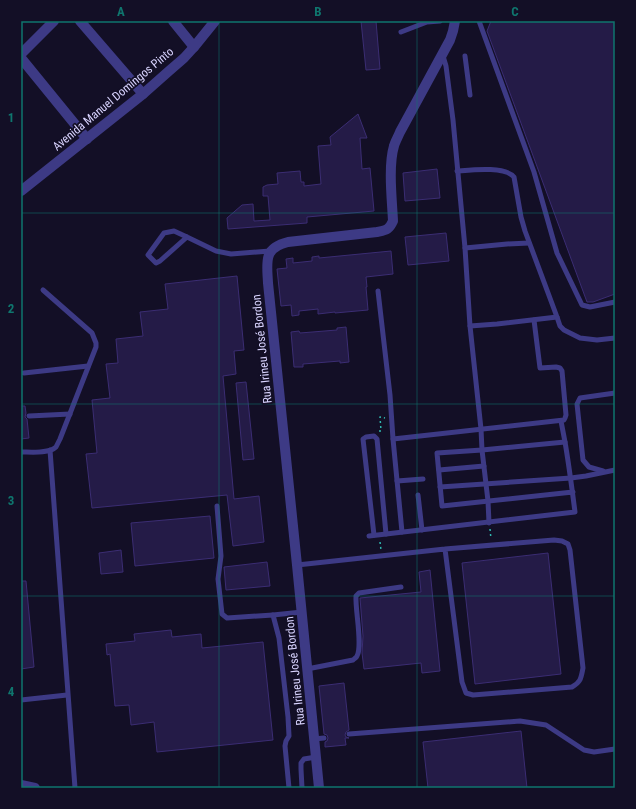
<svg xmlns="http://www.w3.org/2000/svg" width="636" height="809" viewBox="0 0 636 809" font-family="'Roboto Condensed',sans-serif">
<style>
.building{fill:#241b47;stroke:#3b2d73}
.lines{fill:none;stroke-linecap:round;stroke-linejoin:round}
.path{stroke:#2fb8b0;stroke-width:1.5;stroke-dasharray:2 3;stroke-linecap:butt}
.service{stroke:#3d3a85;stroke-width:5}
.minor{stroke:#3d3a85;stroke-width:10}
.tertiary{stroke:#3d3a85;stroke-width:10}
.grid{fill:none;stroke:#0f766e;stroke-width:1;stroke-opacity:0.55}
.labels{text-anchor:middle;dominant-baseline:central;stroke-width:3.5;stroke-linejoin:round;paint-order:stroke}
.street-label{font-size:12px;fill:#d9d4ff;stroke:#130f26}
.neatline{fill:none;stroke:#0f766e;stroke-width:1.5}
.grid-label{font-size:13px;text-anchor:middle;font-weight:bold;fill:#0f766e}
</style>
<rect width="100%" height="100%" fill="#130f26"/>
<!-- building -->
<g class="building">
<path d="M361,21h15l4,48 -14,1z"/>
<path d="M491,21h124v273l-22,8h-6l-100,-271z"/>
<path d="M358,114l9,24h-7l2,31 8,-1 4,43 -67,6v6l-79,6 -1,-11 15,-13 11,-1 1,17 16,-1 -2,-24h-5v-9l4,-2 11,-1 -1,-11 23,-2 1,11h3v4l17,-2 -3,-38 13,-1 -1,-8z"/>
<path d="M437,169l3,29 -35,3 -2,-28z"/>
<path d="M446,233l3,28 -41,4 -3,-28z"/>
<path d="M391,251l2,23 -27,3 1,10h-1l2,23 -33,3v-1l-17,2v-5l-19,2v4l-7,1 -1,-11 -10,1 -4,-37 10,-1 -1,-9 7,-1v5l19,-2v-4l7,-1v2z"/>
<path d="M237,276l7,74 -10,1 2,23 -13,2 11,123 25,-3 5,46 -31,4 -6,-51 -135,13 -6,-54 11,-1 -5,-53 18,-2 -4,-34 12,-1 -2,-24 27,-3 -3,-24 28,-3 -3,-25z"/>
<path d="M346,327l3,35 -9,1v-2l-37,3v3h-9l-3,-35 8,-1 1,2 37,-3v-2z"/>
<path d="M246,382l8,77 -11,1 -7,-77z"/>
<path d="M21,406h4l1,7 -1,4 2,2 2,19 -8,1z"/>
<path d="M210,516l4,42 -79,8 -4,-43z"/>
<path d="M121,550l2,22 -22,2 -2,-21z"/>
<path d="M548,553l13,121 -86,10 -13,-121z"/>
<path d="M267,562l3,24 -44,4 -2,-23z"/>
<path d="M430,570l10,101 -18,2 -1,-10 -57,6 -2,-16 1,-17 -3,-38 61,-6 -2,-20z"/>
<path d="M21,581h5l8,86 -13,2z"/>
<path d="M171,630l1,7 29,-3 1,14 61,-6 10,98 -116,12 -3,-30 -23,3 -2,-20 -14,1 -5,-52 -3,1 -1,-11 29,-3 -1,-7z"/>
<path d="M344,683l5,47 -3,2 -1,3 1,2 3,1h-4l1,7 -21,2v-5l2,-1 1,-3 -1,-3 -3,-1 -5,-48z"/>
<path d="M521,731l6,57h-99l-5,-46z"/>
</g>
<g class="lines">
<!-- path -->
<g class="path">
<path d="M379,431h2l-1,-14 5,1"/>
<path d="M490,529l1,10"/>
<path d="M380,542l1,8"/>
</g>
<!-- service -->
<g class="service">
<path d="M479,21l55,151 23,81 25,52 8,2 25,-5"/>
<path d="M401,32l26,-10 13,-1"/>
<path d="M443,56l3,10 7,54 12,128 5,78 11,103 1,21 6,51 1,22"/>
<path d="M465,56l5,39"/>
<path d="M457,171c14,-1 48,-5 57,6l7,40 4,14 32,86"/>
<path d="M187,237l-27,24 -4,2 -8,-8 16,-22 10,-2 13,6 29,14 15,3 39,-3"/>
<path d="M465,248l42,-4 22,-1"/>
<path d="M378,291l12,104 3,44 171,-19 1,-2 1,-3 -4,-44 -2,-3 -4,-1 -16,1 -6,-48"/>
<path d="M470,326l27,-2 60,-7 3,9 4,4 16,8 17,2 18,-2"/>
<path d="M24,373l64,-7"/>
<path d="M29,416l41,-2"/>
<path d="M561,421l4,21"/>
<path d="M393,439l9,93"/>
<path d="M50,450l25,338"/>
<path d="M21,452c9,0 28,2 35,-5 1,-2 3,-6 4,-8l36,-92v-4l-4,-10 -49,-43"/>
<path d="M439,470l45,-4"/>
<path d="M603,471l-14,-4 -6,-7 -6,-56 3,-6 35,-5"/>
<path d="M397,481l26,-2"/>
<path d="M440,487l131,-9 15,-2 29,-6"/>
<path d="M418,495l4,35"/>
<path d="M217,506l4,50 -3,23 4,35 5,4 46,-3 6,23 9,79 1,19 -3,5 -1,5 4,42"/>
<path d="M374,535l-11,-96 3,-2 8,-1 3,3 9,95"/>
<path d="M369,536l206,-24c-3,-23 -6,-47 -10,-70l-83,8 -45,3 5,53 131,-14"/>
<path d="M297,565l148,-16 109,-9 8,1 6,3 2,6 13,118c-2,10 -2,14 -11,19l-99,8 -7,-2 -4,-11 -17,-133"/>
<path d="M273,615l29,-3"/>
<path d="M307,669l46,-9c1,-1 4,-3 4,-4 6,-10 -2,-46 -1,-60l3,-3 42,-6"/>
<path d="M21,700l46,-5"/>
<path d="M349,734l171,-13 26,4 38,25 10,2 21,-3"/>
<path d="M314,739l10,-1"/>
<path d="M302,788l-1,-19v-6l3,-4 12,-2"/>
</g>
<!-- minor -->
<g class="minor">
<path d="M80,21l63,73"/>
<path d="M173,21l21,26"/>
<path d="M21,54l33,-33"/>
<path d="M21,58l66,81"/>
<path d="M21,785l14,3"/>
<path d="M319,788l-22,-223 -29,-282c-1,-21 -5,-35 20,-41l89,-10c9,-2 12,-2 16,-11 -1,-21 -5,-55 1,-75 1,-4 4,-9 6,-14l50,-92 3,-9 2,-10"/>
</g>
<!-- tertiary -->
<path class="tertiary" d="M21,191l122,-97 26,-23 15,-13 10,-11 21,-26"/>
</g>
<!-- grid -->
<path class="grid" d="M219,21v767M417,21v767M21,213h594M21,404h594M21,596h594"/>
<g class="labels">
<!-- street labels -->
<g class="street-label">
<text transform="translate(113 99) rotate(-40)">Avenida Manuel Domingos Pinto</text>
<text transform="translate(262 349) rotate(-96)">Rua Irineu José Bordon</text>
<text transform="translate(295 671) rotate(-96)">Rua Irineu José Bordon</text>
</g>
</g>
<!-- border -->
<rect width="636" height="809" fill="none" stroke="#130f26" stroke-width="44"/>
<rect x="22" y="22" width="592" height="765" class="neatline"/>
<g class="grid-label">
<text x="121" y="16">A</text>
<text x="318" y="16">B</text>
<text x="515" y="16">C</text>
<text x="11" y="122">1</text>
<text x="11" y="313">2</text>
<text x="11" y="505">3</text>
<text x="11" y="696">4</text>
</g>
</svg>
